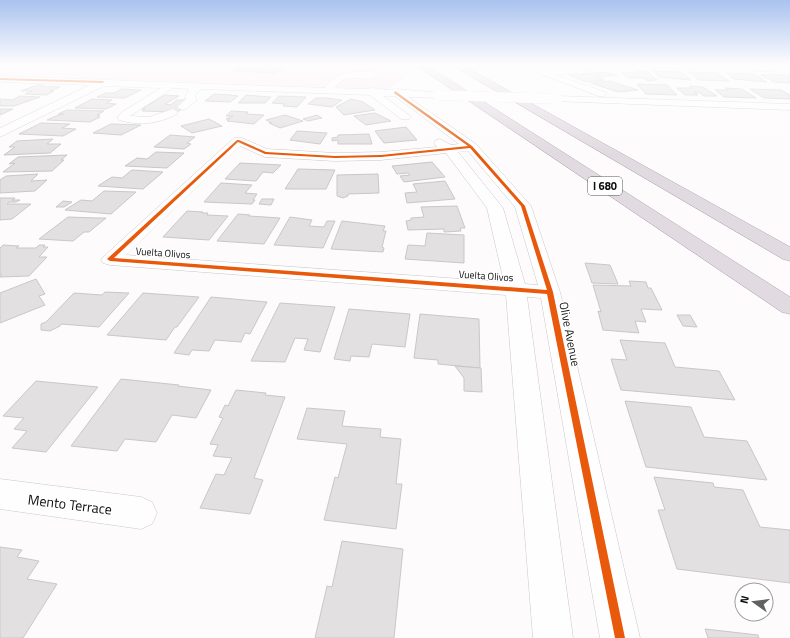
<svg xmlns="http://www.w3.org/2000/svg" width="790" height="638" viewBox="0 0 790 638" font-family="'Titillium Web',sans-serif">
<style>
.green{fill:#fceaea}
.building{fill:#e2e0e1;stroke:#c9c7c8}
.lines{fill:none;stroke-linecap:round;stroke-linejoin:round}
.minor-casing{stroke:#cac8c9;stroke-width:1}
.highway-casing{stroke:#b1a8b0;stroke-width:1}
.minor{fill:#fffeff;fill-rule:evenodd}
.highway{fill:#e1dae0;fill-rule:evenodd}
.minor-bridge-casing{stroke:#cac8c9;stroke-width:10;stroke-linecap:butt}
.minor-bridge{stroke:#fffeff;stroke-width:10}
.cycleway-casing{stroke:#fff;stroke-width:2}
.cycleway{fill:#e8590c;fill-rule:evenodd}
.labels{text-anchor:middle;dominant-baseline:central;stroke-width:3;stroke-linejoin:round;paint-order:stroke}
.far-street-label{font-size:10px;fill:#0e0d0d;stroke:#fff}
.shield{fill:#fff;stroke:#565656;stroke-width:1}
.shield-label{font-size:11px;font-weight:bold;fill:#0e0d0d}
.street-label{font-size:12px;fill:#0e0d0d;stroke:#fff}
.near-street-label{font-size:14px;fill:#0e0d0d;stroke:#fff}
</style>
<rect width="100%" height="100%" fill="#fdfbfc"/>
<!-- green -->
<path class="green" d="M10,65h385l14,10 -21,14 -388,-14v-6z"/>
<!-- building -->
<g class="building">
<path d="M238,67h29l19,1 -12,5 -41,-2z"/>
<path d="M635,71h12l10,9 -9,1 -5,-3h-14l-3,-1 -4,-5 15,1z"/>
<path d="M653,71l28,1 10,8 -32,-3z"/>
<path d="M605,72l12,3 -20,2 7,3 -18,2 -17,-7z"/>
<path d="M689,72l28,1 12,8 -30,-1z"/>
<path d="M726,73l28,1 13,8 -33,-3z"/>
<path d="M761,75h29v8l-16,-1z"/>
<path d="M609,81l13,4 16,5 -20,2 -27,-9z"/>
<path d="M637,84l30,1 10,10 -31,-1z"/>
<path d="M37,85h5l-1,1 19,1 -10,4h4l-8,4 -21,-1 7,-3h-11z"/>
<path d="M690,86l13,1 14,9h-13l-4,-3 -6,-1 4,3h-13l-8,-7h15z"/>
<path d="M725,88l17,1 14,9 -32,-1 -9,-7h13z"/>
<path d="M122,89l19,1 -16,8 -28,-1 9,-4h8z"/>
<path d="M750,89l31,1 9,5v4l-26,-1z"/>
<path d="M214,94l16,1h-1l9,1 -8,6 -25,-1z"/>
<path d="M165,95l14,1 -14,8 5,1 7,-5h11l-11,7 7,1 -7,4 -35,-1 3,-2h-3z"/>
<path d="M246,95l12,1h-1l14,1 -6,6h-27z"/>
<path d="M20,96l20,1 -26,9h-14v-7l12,1z"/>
<path d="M279,96l27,1 -9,10 -14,-1 2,-2 -13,-1z"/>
<path d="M316,98h11l15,2 -10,7 -24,-3z"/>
<path d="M92,99l20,1 -6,3 10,1 -10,5 -31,-1z"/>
<path d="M351,99l12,3 12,8 -31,5 -8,-8z"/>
<path d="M0,109h13l-13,6z"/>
<path d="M67,110l37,1 -7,4h3l-3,2h3l-10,5 -43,-2 9,-4 8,-2h-6z"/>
<path d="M231,111l17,1 -2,2 18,1 -10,9 -27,-3 3,-2h-4l7,-3h-7z"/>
<path d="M375,113l16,8 -25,4 -12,-9z"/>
<path d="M285,115l18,6 -23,7 -11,-5h3l-6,-3z"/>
<path d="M317,115l5,3 -14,3 -5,-2z"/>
<path d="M209,119l13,7 -30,7 -11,-7z"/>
<path d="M41,123l29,1 -8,4 14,1 -13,7 -44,-2z"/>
<path d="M111,124l30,1 -20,10 -28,-2z"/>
<path d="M406,127l11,13 -33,3 -9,-12z"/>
<path d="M297,131l30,2 -7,11 -30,-4z"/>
<path d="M369,134l3,10h-34v-4l-6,1v-3l6,-1v-2z"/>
<path d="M170,135l25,2 -8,6 4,1 -7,5 -30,-2z"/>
<path d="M53,139l-6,5h14l-11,9 -46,2 11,-8h-6l8,-6z"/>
<path d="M156,152l28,1 -17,15 -42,-2 12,-8 10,1z"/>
<path d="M67,155l-6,5h3l-12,11 -49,1 12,-9 -6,1 9,-7z"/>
<path d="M432,162l13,15 -41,5 -4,-6 10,-1 -2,-2 -11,1 -5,-8z"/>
<path d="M240,163l41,2 -8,8 -10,-1 -7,9 -31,-2z"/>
<path d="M298,169l37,1 -9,19h-41z"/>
<path d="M132,170l31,2 -20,17 -45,-3 14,-9 10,1z"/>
<path d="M38,174l-7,7 16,-1 -12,11 -35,2v-13l6,-4z"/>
<path d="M378,174l1,19 -31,1v2l-5,2 -6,-2v-21z"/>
<path d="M445,181l10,18 -48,4 -2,-10 12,-1 -4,-8z"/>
<path d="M221,183l31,2 -7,8 12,1 -4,6h2l-3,4 -48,-2z"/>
<path d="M104,191l32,1 -25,22 -46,-4 16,-10 11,1z"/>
<path d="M0,198h15l-3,2h8l-4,2h-7l-2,2h24l-19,15 -12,1z"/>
<path d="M262,199h12l-3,6 -12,-1z"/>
<path d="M63,201l9,1 -8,5h-8z"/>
<path d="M457,206l8,22h-5l1,3 -17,1v-3l-36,1 -2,-9 5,-1v-2l13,-1 -3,-10z"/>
<path d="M187,211l16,1 -1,1h6l-1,2 21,1 -19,24 -46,-3z"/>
<path d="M238,214l12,1 -1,1 31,2 -16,26 -47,-3z"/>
<path d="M68,217l29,1h9l-17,14h-5l-11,9 -34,-2z"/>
<path d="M290,217l22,3 -3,6 15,1 3,-6h8l-12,27 -49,-3z"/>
<path d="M342,221l43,5 -2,5h3l-4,16 2,1 -1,4 -52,-3z"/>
<path d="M427,233l37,2v28l-59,-4 3,-14 17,1z"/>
<path d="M3,245l16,1 -3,2h20l3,-3h6l-2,2h5l-9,10h8l-18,19 -29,1 2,-2h-2v-27z"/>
<path d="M585,263l25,2 8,19 -26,-1z"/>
<path d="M36,279l9,15 -6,2 6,9 -45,18v-30z"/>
<path d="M629,281l17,1 2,6h3l11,22 -21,-1 5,13 -11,-1 4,12 -36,-3 -5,-19 3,1 -8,-27 38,1z"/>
<path d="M105,292l24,1 -30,34 -38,-3 -1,2 -10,5 -9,-1v-6l5,-2 28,-29 28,2z"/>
<path d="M143,293l56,4 -22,30h-2l-9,13 -59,-5z"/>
<path d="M211,297l56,5 -17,32 -5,-1 -4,9 -26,-2 -6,11 -17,-1 -3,5 -15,-2z"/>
<path d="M280,303l55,4 -15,45 -16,-2 4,-11 -13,-1 -10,24 -34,-1z"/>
<path d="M349,309l61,5 -5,33 -33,-3 -3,13 -18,-1 -1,5 -16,-2z"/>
<path d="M420,314l59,5 1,49 -42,-4v-4l-24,-2z"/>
<path d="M677,315h13l7,12 -14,-1z"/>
<path d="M620,340l45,3 10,24 44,4 16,29 -114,-10 -10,-31 16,1z"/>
<path d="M455,366l26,2 1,24 -18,-1v-13z"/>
<path d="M121,379l58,6 -1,1 33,4 -15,28 -24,-3 -16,27 -31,-3 -8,12 -46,-5z"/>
<path d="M36,381l62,6 -52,65 -34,-4 15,-17 -13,-2 10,-11 -21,-2z"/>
<path d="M236,390l30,3 -1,2 20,2 -31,81 9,2 -13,34 -50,-6 16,-34 8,1 8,-17 -19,-2 5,-11 -8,-1 13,-26 -4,-1 6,-12 3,1z"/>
<path d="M625,401l66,6 13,30 43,4 20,39 -121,-13z"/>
<path d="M307,408l38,3 -3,15 39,3 -1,8 21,2 -5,45h6l-6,45 -72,-9 11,-43 3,1 9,-34 -50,-5z"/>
<path d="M654,477l59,6 1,4 29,3 17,37 30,3v53l-113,-14 -19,-59h7z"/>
<path d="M342,541l61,8 -9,89h-79l12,-52 5,1z"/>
<path d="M0,547l22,3 -5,7 22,4 -12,18 30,5 -34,54h-23z"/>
<path d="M705,629l53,6 1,3h-51z"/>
</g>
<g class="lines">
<defs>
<g id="minor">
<path d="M517,65h12l17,6 42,-6h23l-4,3 -51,7 49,17 2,2 -2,2h-6z"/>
<path d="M651,65l139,1v6l-135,-4z"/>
<path d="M354,72h19l4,3c-10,10 -31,-6 -42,13l31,1c9,-3 20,3 29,0l47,4 1,2 -1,2 -4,1 -30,-1 68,47 55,62 29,86 80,346h-40l-59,-340 -14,-1 46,341h-40l-27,-343 -396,-30 -7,-2 -2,-4 133,-121h8l25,11 68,4 46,-1 56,-5 -3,-4 2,-3 4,-1 11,6 8,-1 -64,-48h-12l26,19 2,2 -2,2h-8l-31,-24 -168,-6 -6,4 -1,4 2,3 -11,9 -4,1 -5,-3 9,-8 -1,-2 4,-8 -16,-1 -43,28 19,1 24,-8 5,3 -1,2c-19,10 -38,12 -58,6l-2,-2 5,-6 39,-24 -57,-2 -104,51v-9l90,-43 -90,-3v-6l325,12c7,-11 16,-15 29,-16zM240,146l25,11 70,4 46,-1 65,-7 41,55 17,74 -378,-27zM468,151l47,56 23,78 -13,-1 -22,-76 -45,-56z"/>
<path d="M557,96l233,8v6l-237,-9 -1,-2z"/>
<path d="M0,479l141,18 11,5 5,11 -5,11 -11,5 -141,-20z"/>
</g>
<g id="highway">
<path d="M416,65h10l364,232v17l-8,-2z"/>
<path d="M452,65h10l328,182v14l-7,-2z"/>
</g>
</defs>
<!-- minor casing -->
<use href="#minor" class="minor-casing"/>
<!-- highway casing -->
<use href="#highway" class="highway-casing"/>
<!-- minor -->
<use href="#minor" class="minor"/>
<!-- highway -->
<use href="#highway" class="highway"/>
<defs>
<path id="minor-bridge" d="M438,95l119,4"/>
</defs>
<!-- minor-bridge casing -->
<use href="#minor-bridge" class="minor-bridge-casing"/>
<!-- minor-bridge -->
<use href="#minor-bridge" class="minor-bridge"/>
<defs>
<g id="cycleway">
<path d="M0,78l103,3 1,1 -1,1 -103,-3z"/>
<path d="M395,91l77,55 53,60 28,86 72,346h-10l-68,-344 -437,-33 -3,-2 130,-119h2l27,12 69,4 46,-1 87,-9 -74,-53zM238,142l27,12 70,4 46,-1 89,-9 51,58 26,84 -433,-32z"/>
</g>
</defs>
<!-- cycleway casing -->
<use href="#cycleway" class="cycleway-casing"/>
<!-- cycleway -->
<use href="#cycleway" class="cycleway"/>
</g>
<!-- sky -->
<linearGradient id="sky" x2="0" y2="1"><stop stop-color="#a9c2ef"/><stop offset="0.42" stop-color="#fefdfe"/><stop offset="1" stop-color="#fefdfe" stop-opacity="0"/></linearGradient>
<rect width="790" height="154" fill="url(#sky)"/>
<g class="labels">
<!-- far-street labels -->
<g class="far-street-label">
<text transform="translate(163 253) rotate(4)">Vuelta Olivos</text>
<text transform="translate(486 276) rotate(4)">Vuelta Olivos</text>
</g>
<!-- shield labels -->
<rect class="shield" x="588" y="177" width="34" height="18" rx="3"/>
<g class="shield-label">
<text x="605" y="186">I 680</text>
</g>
<!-- street labels -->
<g class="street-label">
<text transform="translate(570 334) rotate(79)">Olive Avenue</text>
</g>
<!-- near-street labels -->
<g class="near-street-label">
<text transform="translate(70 504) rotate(7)">Mento Terrace</text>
</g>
</g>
<!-- north arrow -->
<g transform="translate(754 602) rotate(284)"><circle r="19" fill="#ffffff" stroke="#9f9e9e"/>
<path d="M0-3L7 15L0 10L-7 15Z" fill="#626061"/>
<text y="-6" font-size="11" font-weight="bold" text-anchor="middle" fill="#0e0d0d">N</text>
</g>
</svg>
